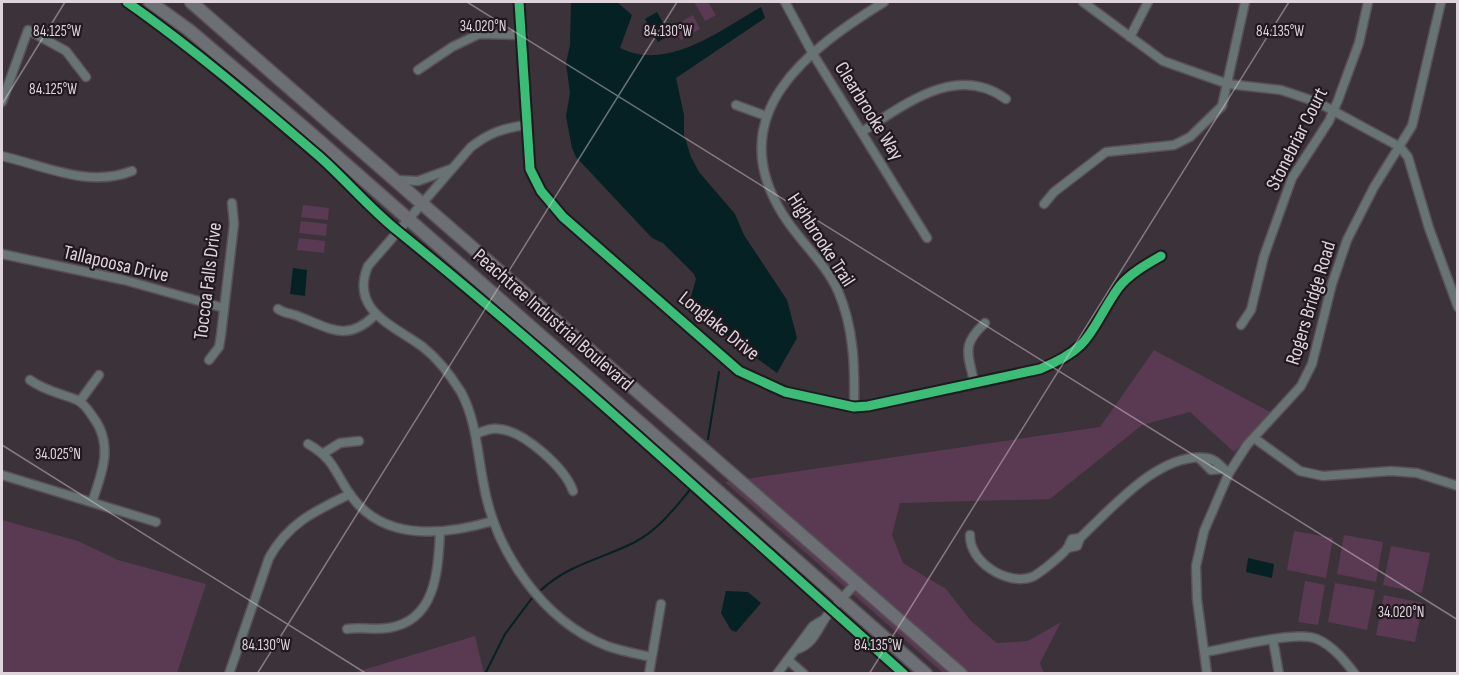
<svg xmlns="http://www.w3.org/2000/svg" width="1459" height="675" viewBox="0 0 1459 675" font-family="'Sofia Sans Condensed',sans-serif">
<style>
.green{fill:#5a3953}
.water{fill:#052123}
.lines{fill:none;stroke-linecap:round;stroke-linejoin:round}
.stream{stroke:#052123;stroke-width:2}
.minor-casing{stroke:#595056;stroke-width:11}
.highway-casing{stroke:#595056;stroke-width:15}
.minor{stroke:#687374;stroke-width:8}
.highway{stroke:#6c6f74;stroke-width:12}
.cycleway-casing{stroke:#21191f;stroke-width:13}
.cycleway{stroke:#3abd76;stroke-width:9}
.ticks{fill:none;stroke:#dfd3dc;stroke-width:1.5;stroke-opacity:0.45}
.labels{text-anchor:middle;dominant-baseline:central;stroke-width:4.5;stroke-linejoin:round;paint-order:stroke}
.street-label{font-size:20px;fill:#dfd3dc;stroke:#21191f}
.ticks-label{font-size:15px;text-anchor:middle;fill:#dfd3dc;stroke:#21191f;stroke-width:4.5;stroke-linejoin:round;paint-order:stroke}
</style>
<rect width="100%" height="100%" fill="#3c3239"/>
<!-- green -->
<g class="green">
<path d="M694,2h14l8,13 -11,6z"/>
<path d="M693,15l7,14 -19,11 -8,-13z"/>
<path d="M303,205l26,3 -1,12 -27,-3z"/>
<path d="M301,221l26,3 -1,12 -27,-3z"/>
<path d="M299,238l26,3 -1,12 -27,-3z"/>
<path d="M1154,350l118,63 -38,39 -44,-40 -48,13 -92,74 -150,4 -8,32 11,28 43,26 25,32 26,22 31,-2 33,-19 -21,41 4,10h-101l-218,-191 375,-55z"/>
<path d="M2,520l76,21 40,19 88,24 -29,89h-175z"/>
<path d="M1294,531l39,7 -7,40 -39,-8z"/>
<path d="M1344,535l39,7 -7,40 -39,-8z"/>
<path d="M1391,546l39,7 -8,40 -39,-8z"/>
<path d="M1305,581l20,4 -7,40 -20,-3z"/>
<path d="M1335,583l40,7 -8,40 -39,-8z"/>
<path d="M1384,595l39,8 -8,39 -39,-7z"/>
<path d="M475,636l9,37h-131z"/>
</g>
<!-- water -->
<g class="water">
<path d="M571,2h46l15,13 -12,33c48,24 100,-18 141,-41l4,11 -89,60 8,37v20l7,22 8,15 36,42 9,21 43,65 10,38 -20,35c-30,-22 -63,-44 -87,-73l6,-21 -2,-5 -31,-31 -11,-5 -76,-81 -4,-9 -6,-32 4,-23 -4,-30 4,-18z"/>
<path d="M657,12l13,23 -12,7 -13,-23z"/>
<path d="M293,268l14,2 -2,26 -15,-2z"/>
<path d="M1248,558l26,6 -2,14 -26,-6z"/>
<path d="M726,591l22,1 13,11 -25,29 -5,-2 -10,-17z"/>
</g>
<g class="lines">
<!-- stream -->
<g class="stream">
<path d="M743,352l1,-3"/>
<path d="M708,439l11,-67"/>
<path d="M541,590c28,-26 61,-31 94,-48 23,-12 38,-32 54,-51"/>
<path d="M485,674l20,-40 27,-36"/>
</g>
<defs>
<g id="minor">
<path d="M519,2l11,167 11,22 22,26 176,154 46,21 69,15 14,-1 172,-37c55,-22 49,-40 79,-82 10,-13 28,-23 42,-31"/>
<path d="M785,2l28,52 114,184"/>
<path d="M1083,2l80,59 65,23 53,6 36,12 83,45 8,10 21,71 29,79"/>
<path d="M1130,37l18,-35"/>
<path d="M418,70l34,-23 27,-13 44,1"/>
<path d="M2,102l26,-72 38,21 20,26"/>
<path d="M736,105l30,11"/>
<path d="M526,125c-23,3 -37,8 -55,22l-103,119c-19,45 27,60 55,81 15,12 28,29 38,45 15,28 16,58 22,89 11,68 58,139 124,165 14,5 30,8 44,11"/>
<path d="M863,131c43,-27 94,-68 143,-32"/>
<path d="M2,156c43,10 86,32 130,15"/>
<path d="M398,180l20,1 33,-12"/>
<path d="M1044,204l10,-12 52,-40 68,-7 16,-8 32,-31 23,-104"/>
<path d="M2,254l122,26 100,28"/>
<path d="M278,309c7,5 14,4 22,8 31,12 48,25 75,-2"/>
<path d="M1241,325l10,-15 13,-54 28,-78 37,-57 9,-21 21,-57 9,-41"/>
<path d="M209,360l10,-13 2,-12 13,-111 -2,-21"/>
<path d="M30,380c15,11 30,13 47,20 7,3 12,11 16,17 21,28 9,56 -1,85"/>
<path d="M974,382c-6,-29 -13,-37 11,-59"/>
<path d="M80,401l19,-26"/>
<path d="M854,407c1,-40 0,-79 -16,-116 -13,-29 -40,-51 -56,-78 -61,-99 26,-164 102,-211"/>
<path d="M476,434c7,-3 14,-6 23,-5 25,2 66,39 74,62"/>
<path d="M1254,438l46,33 23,5 68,-5 26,2 41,13"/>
<path d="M308,444c27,15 27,30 44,53 33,45 93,38 141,24"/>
<path d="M324,453l16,-10 19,-2"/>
<path d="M1199,458l12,12 11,-1"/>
<path d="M2,475l154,47"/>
<path d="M970,535c-1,27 37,51 62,42 7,-3 33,-24 36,-30 2,-3 2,-6 4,-8l8,-1"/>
<path d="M1068,548l9,-2 3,-8c32,-30 80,-87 127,-80 10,1 14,10 22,15"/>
<path d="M347,629c13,-2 28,1 41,-1 48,-7 50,-57 52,-96"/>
<path d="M1273,640l6,34"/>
<path d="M798,649c15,-5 20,-20 28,-32 9,-12 20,-23 30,-34"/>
<path d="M1205,652c25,-4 91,-22 112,-13 16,7 28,22 38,35"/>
<path d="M788,660l16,14"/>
<path d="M229,674l40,-116c19,-35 46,-47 81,-64"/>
<path d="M649,674l12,-70"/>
<path d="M777,674l36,-48 10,-6"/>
<path d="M1207,674l-10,-75 -1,-33 8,-35 25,-58 18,-28 54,-59 11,-22 20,-80 15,-44 27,-53 38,-61 29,-124"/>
</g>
<g id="highway">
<path d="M150,2l39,28 118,100 619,544"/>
<path d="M191,2l770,672"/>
</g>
</defs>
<!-- minor casing -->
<use href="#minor" class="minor-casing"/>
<!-- highway casing -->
<use href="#highway" class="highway-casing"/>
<!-- minor -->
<use href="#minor" class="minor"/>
<!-- highway -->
<use href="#highway" class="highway"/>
<defs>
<g id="cycleway">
<path d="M127,2c67,47 130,101 193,155 27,24 50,52 79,75 173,140 338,294 505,442"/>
<path d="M519,2l11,167 11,22 22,26 176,154 46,21 69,15 14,-1 172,-37c55,-22 49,-40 79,-82 10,-13 28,-23 42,-31"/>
</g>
</defs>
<!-- cycleway casing -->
<use href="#cycleway" class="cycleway-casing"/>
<!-- cycleway -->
<use href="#cycleway" class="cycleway"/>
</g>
<!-- ticks -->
<path class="ticks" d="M467,2l991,618M2,104l63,-102M2,445l365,229M257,674l420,-672M869,674l420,-672"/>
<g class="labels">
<!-- street labels -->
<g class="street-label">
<text transform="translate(869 111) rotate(58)">Clearbrooke Way</text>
<text transform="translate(1297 139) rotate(-63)">Stonebriar Court</text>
<text transform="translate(821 240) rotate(57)">Highbrooke Trail</text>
<text transform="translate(116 264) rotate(13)">Tallapoosa Drive</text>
<text transform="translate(208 281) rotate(-83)">Toccoa Falls Drive</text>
<text transform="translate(1311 303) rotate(-73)">Rogers Bridge Road</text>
<text transform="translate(553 320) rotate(41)">Peachtree Industrial Boulevard</text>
<text transform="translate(719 326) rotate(39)">Longlake Drive</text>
</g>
</g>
<g class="ticks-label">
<text x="483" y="31">34.020°N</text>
<text x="57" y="36">84.125°W</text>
<text x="668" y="36">84.130°W</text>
<text x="1280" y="36">84.135°W</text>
<text x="53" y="94">84.125°W</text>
<text x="58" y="459">34.025°N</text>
<text x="1401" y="617">34.020°N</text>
<text x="266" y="650">84.130°W</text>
<text x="878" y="650">84.135°W</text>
</g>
<!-- border -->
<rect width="1459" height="675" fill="none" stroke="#dfd3dc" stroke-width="6"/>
</svg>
